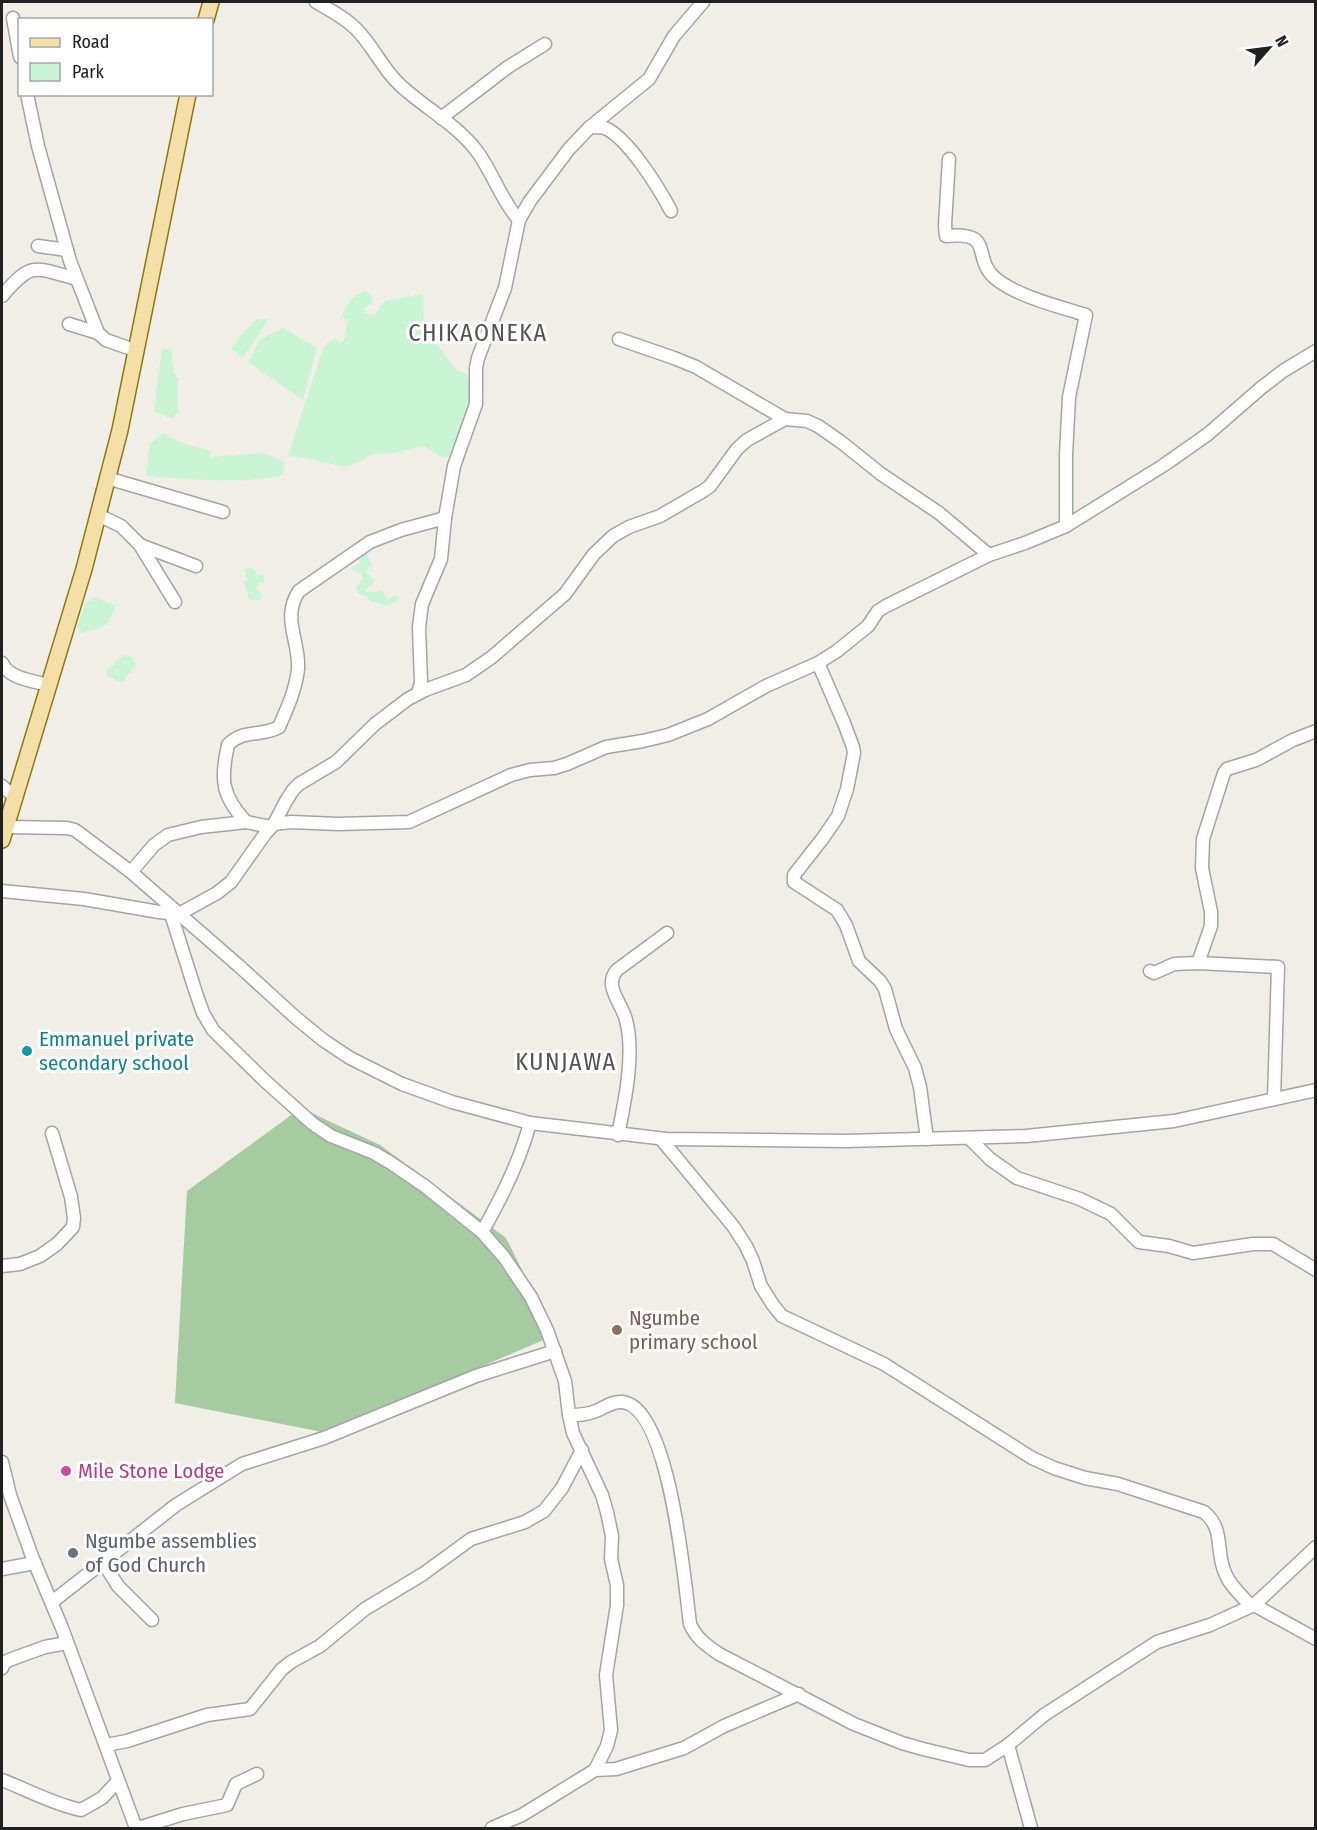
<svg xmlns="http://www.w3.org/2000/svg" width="1317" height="1830" viewBox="0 0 1317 1830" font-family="'Fira Sans Condensed',sans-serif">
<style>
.forest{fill:#a6cba0}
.park{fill:#c9f5d4}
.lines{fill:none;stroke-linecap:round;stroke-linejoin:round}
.minor-casing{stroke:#a4a4a4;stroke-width:15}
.major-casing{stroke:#8e780e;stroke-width:18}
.minor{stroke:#fff;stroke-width:12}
.major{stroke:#f4dfa8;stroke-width:15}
.culture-dot{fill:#0f9aa8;stroke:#fff;stroke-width:2}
.education-dot{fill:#8d6e63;stroke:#fff;stroke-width:2}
.hotel-dot{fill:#d1479c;stroke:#fff;stroke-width:2}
.worship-dot{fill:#6b7280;stroke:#fff;stroke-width:2}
.labels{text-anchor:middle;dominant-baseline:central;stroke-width:6;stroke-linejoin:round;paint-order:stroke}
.culture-label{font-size:21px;fill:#0d838f;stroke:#fff;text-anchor:start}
.education-label{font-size:21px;fill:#785e54;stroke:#fff;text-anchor:start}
.hotel-label{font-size:21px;fill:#b23c85;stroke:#fff;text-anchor:start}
.worship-label{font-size:21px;fill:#5b616d;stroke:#fff;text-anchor:start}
.quarter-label{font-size:24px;letter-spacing:1.5px;fill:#535353;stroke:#fff}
</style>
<rect width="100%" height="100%" fill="#f0eee7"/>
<!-- forest -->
<path class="forest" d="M301,1108l79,37 126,93 49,97 -228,98 -152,-30 12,-212z"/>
<!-- park -->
<g class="park">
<path d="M366,291l7,7v4l-9,7 3,5 8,1 6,-10 5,-4 37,-7 1,30 3,8 30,38 8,3 7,13 3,13 -18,54 -9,5 -9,-2 -16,-10 -30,7 -19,1 -17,9 -12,4 -40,-9 -17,-2 36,-110 11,-8 4,4 4,-1c4,-6 2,-13 5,-20l-6,-4c5,-14 9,-21 24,-26z"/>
<path d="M257,319h12l-26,39 -12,-9 11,-15z"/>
<path d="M283,328l34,20 -14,52 -55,-38 12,-23z"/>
<path d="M162,349h9l3,24 4,6 -1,17 1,15 -5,8 -19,-8z"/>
<path d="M163,433l16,9 31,9 1,6 51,-4 22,8 -1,14c-44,10 -92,4 -137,1l4,-33z"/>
<path d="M361,555h6l5,11 -7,5 -2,-1 10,8 1,4 -9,9 5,1 13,-2 4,9 10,-4 2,3c-12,13 -16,5 -30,3l-2,-4 -10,-5 -1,-4 2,-4 3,-1 -1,-2 3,-3 -2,-5 -6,-1 -4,-4 10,-5 -3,-4z"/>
<path d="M250,567l4,2 3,6h6l2,4 -1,4h-5l-3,5 6,8 -2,4h-11l-5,-19 3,-1 -2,-10z"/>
<path d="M95,597l21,9c-9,24 -13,21 -36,27l-3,-6 9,-24z"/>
<path d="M123,655l10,2 3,8 -14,17 -7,-2 -8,-4 -1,-4z"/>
</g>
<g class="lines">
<defs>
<g id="minor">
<path d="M316,2c14,8 30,16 41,28 16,16 25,38 42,54 24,23 56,39 77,66 17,22 24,49 43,70"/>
<path d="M13,18l7,39"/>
<path d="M27,94l11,52 32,115 28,72"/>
<path d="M441,118l67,-51 37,-23"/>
<path d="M590,127c5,0 10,0 15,1 23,10 54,60 66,83"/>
<path d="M949,159l-4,66 1,11c50,-5 25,21 49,42 21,18 65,29 91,37l-17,82 -3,58v71"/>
<path d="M38,246l29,4"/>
<path d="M2,296c30,-35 32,-29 74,-17"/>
<path d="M69,324l29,9 8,7 31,11"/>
<path d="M619,339l55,19 22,9 89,52 22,2 11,5 23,16 40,32 58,39 50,42"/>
<path d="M107,478l116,34"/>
<path d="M98,515l23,11 19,19 35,57"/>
<path d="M140,545l56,21"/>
<path d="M2,663c7,16 32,18 47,22"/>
<path d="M818,663l26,60 9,24 1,6 -7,36 -9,27 -15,22 -29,37v7l43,28 9,15 13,36 21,20 5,8 11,40 19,39 5,19 7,52"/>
<path d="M418,693l3,-10 -2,-56 3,-23 19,-45 4,-41 9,-52 22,-62v-36l2,-10 27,-70 14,-68 11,-19 39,-52 21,-22 59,-48 25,-43 29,-34"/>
<path d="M2,786l13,11"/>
<path d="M246,822c-24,-26 -26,-42 -18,-77 14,-16 34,-8 51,-18 8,-18 17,-38 19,-58 2,-28 -17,-51 1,-78l71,-49 31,-12 44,-12"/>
<path d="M274,824l12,-23 7,-11 6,-6 37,-22 39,-38 33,-25 17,-9 41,-15 26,-18 73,-63 29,-40 19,-18 16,-9 31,-11 43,-25 7,-5 27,-37 10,-9 38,-21"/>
<path d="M5,827l62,1 8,2 56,42 108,94 56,51 28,23 27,18 52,26 50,18 78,21 136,16 180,2 180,-5 148,-15 142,-31"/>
<path d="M131,872l23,-27 14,-10 33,-8 45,-5 25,5"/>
<path d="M2,891l82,8 75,13 20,2 38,-21 14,-11 34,-48 9,-10 17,-2 47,2 71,-2 102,-47 19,-5 24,-2 13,-4 39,-17 37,-6 25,-6 40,-16 58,-33 52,-23 19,-12 31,-25 10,-15 8,-5 103,-51 36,-12 41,-17 98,-61 44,-31 53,-46 22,-17 33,-20"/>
<path d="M171,914l24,76 8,23 10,17 51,50 49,44 18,12 43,17 17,10 35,24 56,45"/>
<path d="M1198,963l13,-37v-14l-9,-44 1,-29 21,-66 3,-4 29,-9 37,-20 23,-9"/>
<path d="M1150,971l4,2 20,-9 24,-1 80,4 -4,132"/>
<path d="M530,1123c-10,38 -29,76 -48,109l22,25 27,40 16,33 18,51 4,34 4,18 29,62 5,17 5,24 -1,23 6,26v20l-11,70 5,55 -4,16 -12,24"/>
<path d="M618,1135c7,-34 17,-82 8,-115 -4,-17 -23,-34 -9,-50l50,-37"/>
<path d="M969,1138l21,21 27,19 63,21 31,15 28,28 30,4 24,7 60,-9h20l43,26"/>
<path d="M661,1139l72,87 13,20 7,15 8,25 12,19 9,11 102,48 148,94 22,10 31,10 33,6 86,28c21,17 11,38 21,61 5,13 17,23 26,33"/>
<path d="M2,1266l18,-2 20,-8 17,-12 16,-17 1,-9 -3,-21 -19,-64"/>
<path d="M569,1415c9,0 18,0 27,-4 8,-3 16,-10 26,-9 48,4 63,183 68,222 6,14 16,21 29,30l135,70 48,19 21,6 46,11h16l23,-15 36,-30 113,-73 53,-17 44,-20 62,-58"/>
<path d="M2,1462l8,33 23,64 29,69 74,200"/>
<path d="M103,1562l15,24 34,34"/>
<path d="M2,1569l33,-6"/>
<path d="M52,1602l124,-97 66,-41 82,-26 152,-62 79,-25"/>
<path d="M1254,1605l62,34"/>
<path d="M2,1668l2,-5 5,-3 36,-13 22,-4"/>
<path d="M106,1745l21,-4 80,-26 43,-6 32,-40 9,-7 29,-16 45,-37 58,-35 48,-35 54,-17 19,-11 18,-23 20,-38"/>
<path d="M1008,1745l23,83"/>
<path d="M2,1780c26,10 51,24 79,30l21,-12 16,-17"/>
<path d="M138,1828l45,-14 44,-9 9,-21 21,-10"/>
<path d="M492,1828l30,-13 73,-45 21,-1 68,-21 40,-22 75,-32"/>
</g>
<g id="major">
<path d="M206,20l5,-18"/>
<path d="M2,840l82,-271 36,-139 68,-336"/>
</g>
</defs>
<!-- minor casing -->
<use href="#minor" class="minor-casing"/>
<!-- major casing -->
<use href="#major" class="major-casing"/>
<!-- minor -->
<use href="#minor" class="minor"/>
<!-- major -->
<use href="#major" class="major"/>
</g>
<!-- markers -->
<circle class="culture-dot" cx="27" cy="1051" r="6"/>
<circle class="education-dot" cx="617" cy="1330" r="6"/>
<circle class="hotel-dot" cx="66" cy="1471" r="6"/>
<circle class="worship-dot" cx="73" cy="1553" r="6"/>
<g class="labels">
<!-- culture labels -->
<g class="culture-label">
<text x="39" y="1039">Emmanuel private<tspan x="39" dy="24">secondary school</tspan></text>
</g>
<!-- education labels -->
<g class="education-label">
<text x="629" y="1318">Ngumbe<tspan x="629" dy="24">primary school</tspan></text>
</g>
<!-- hotel labels -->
<g class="hotel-label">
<text x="78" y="1471">Mile Stone Lodge</text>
</g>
<!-- worship labels -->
<g class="worship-label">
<text x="85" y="1541">Ngumbe assemblies<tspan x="85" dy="24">of God Church</tspan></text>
</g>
<!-- quarter labels -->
<g class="quarter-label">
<text x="478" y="333">CHIKAONEKA</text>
<text x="566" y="1062">KUNJAWA</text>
</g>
</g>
<!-- border -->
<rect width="1317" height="1830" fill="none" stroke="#202020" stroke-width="6"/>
<!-- legend -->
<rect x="18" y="18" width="195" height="78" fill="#ffffff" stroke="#a6a6a6" stroke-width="1.5"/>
<rect x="30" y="38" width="30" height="9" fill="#f4dfa8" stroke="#a6a6a6" stroke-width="1.5"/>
<text x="72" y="48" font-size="18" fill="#202020">Road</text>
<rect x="30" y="63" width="30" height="18" fill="#c9f5d4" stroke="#a6a6a6" stroke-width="1.5"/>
<text x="72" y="78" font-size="18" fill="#202020">Park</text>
<!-- north arrow -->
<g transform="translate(1269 48) rotate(62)" stroke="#ffffff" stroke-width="4.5" paint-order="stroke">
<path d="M0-4.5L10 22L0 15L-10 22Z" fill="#202020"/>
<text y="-9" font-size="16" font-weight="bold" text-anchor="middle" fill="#202020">N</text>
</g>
</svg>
